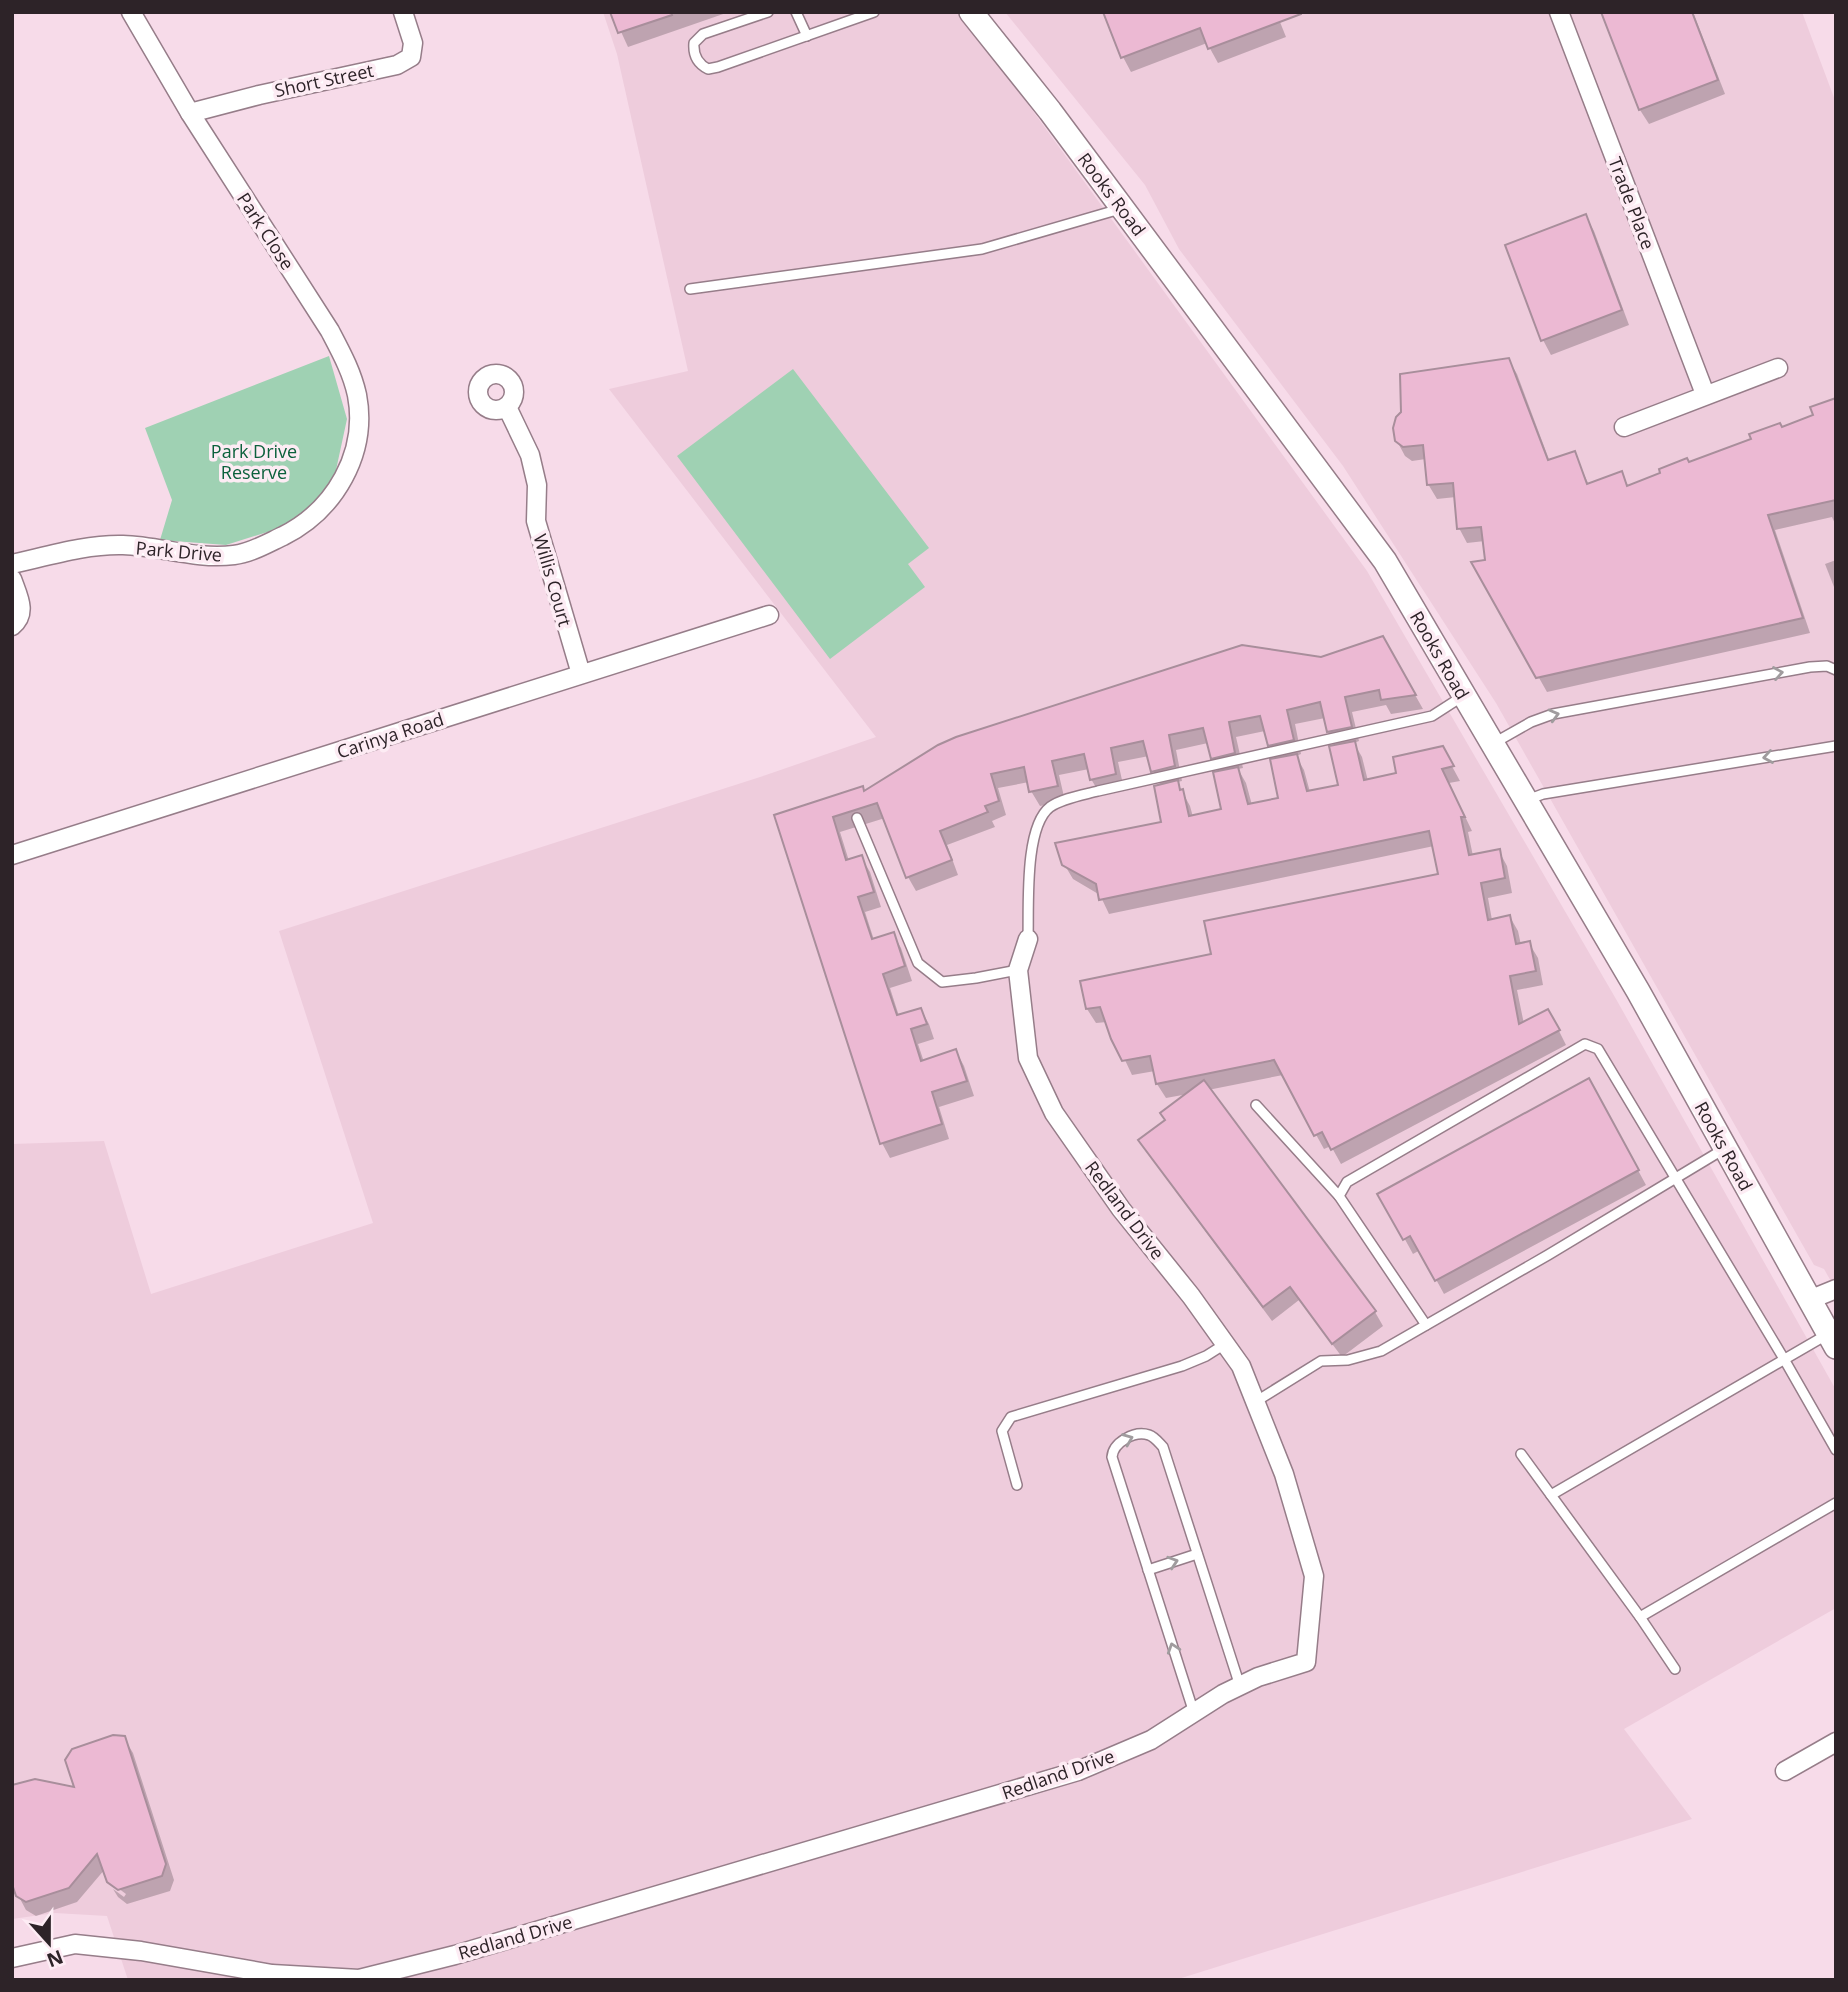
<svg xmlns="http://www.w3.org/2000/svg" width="1848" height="1992" viewBox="0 0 1848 1992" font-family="'Open Sans',sans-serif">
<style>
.built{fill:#eeccdc}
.green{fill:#9fd1b3}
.shadow{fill:#0003;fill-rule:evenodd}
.building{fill:#ecb9d3;stroke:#a88e9b;stroke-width:2}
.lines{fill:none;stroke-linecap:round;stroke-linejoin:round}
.service-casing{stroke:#967d89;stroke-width:12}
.minor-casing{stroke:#967d89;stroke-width:21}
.tertiary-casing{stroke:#967d89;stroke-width:26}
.service{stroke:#fff;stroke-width:9}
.minor{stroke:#fff;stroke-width:18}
.tertiary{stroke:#fff;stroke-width:23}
.oneway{stroke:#a09c9e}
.labels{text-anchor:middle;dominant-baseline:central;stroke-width:7;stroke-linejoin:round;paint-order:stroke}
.street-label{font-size:18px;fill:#2d2328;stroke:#fdecf4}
.park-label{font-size:18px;fill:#0c613c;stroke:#fdecf4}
</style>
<rect width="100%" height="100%" fill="#f7dbe9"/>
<!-- built -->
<g class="built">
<path d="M603,12h358l406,559 249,428 220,391v218l-212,121 68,90 -517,161h-1047l-21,-64 -52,-3 -43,6v-775l92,-3 47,153 222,-71 -94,-292 487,-156 110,-38 -267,-348 79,-18 -71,-317z"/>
<path d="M1005,12h797l34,91v1187l-12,-21 -10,-4 -318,-562 -153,-237 -164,-217 -34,-64z"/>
</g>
<!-- green -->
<g class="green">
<path d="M329,356l18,63 -14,65 -34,38 -73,23 -66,-5 12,-40 -27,-72z"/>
<path d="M793,369l136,179 -21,16 17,23 -95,72 -153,-203z"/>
</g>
<!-- shadow -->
<g class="shadow">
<path d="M612,12h117l-101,35z"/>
<path d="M1105,12h171l10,25 -68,26 -11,-20 -76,29 -8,-15z"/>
<path d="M1603,12h90l32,82 -76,30 -9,-14z"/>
<path d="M1586,216l8,15 35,94 -78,30 -8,-15z"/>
<path d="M1508,359l9,15 33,88 24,-9 15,32 32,-12 8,14 187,-71 20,-17v127l-4,-9 -57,13 35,103 -263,59 -73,-129 13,-2 -2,-20 -18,2 -8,-15 -3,-31 -19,2 -9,-15 -2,-25 -14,2 -7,-5 -8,-15z"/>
<path d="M1836,560v32l-11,-28z"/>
<path d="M1383,638l40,71 -32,5 -5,-9 -34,7 7,29 -5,2 8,14 6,24 30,-7 44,-26 18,33 -11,2 23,48 -4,1 5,24 26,-5 8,15 5,27 -24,5 4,22 18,-3 8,14 3,14 8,-2 9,15 5,27 -26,5 7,34 32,1 10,20 -225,119 -10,-18 -7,3 -41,-74 -75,15 167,222 8,14 -41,31 -43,-57 -27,21 -123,-166 -9,-14 26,-20 22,-27 -22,4 -9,-14 -2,-13 -23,4 -25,-53 -11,1 -9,-14 126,-53 227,-81 -6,-29 -325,68 -9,-19 -27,-16 -9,-15 99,-41 -2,-37 -8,-15 -4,-15 -31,6 6,27 -24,5 -9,-15 -2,-10 -30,6 6,26 -25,5 -9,-15 -2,-9 -31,6 8,27 -14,6 3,6 -48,18 11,30 -42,16 -8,-14 -23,-59 -45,14 9,29 12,-4 9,15 11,35 -16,5 9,28 19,-6 8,14 11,33 -22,7 9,28 22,-6 8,14 5,15 -16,5 6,18 32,-11 8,15 10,30 -35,11 10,32 -59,19 -8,-15 -106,-327 88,-24 457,-133zM1325,718l3,14 9,14 3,40 -30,6 -6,-22 -8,-14 5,-2 -6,-30zM1265,731l4,14 9,15 2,39 -28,6 -6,-22 -8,-14 5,-1 -7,-31zM1208,743l4,15 9,14 2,39 -30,6 -3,-11 -13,-24 5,-1 -6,-31z"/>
<path d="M1597,1095l49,90 -202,109 -24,-44 -7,4 -33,-60z"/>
<path d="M124,1738l9,15 41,127 -4,11 -43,13 -9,-7 -5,-8 11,8 2,-3 -16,-12 -5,-13 -28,33 -41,14 -10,-6 -8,-15 59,-106z"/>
</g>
<!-- building -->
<g class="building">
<path d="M610,12h61l1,3 -54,18z"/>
<path d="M1103,12h198v2l-93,35 -8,-21 -79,30z"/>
<path d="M1601,12h91l26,68 -79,30z"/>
<path d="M1586,214l36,96 -81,31 -36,-96z"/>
<path d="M1509,358l39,102 27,-9 12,33 35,-13 5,15 33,-13 -1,-4 28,-11 2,4 62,-23 -2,-5 31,-11 2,4 31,-12 -3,-8 26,-9v102l-68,15 35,103 -267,60 -65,-116 14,-2 -4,-33 -24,2 -4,-46 -26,2 -4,-40 -20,2 -8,-6 -2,-13 3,-11 5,-5 -1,-38z"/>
<path d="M1383,636l33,59 -35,5 -2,-10 -34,7 7,30 -25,5 -7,-30 -33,8 7,30 -26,6 -8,-30 -31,6 6,31 -24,6 -8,-31 -34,7 6,31 -24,6 -8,-31 -32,7 5,26 -26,6 -6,-26 -32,7 6,25 -29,6 -5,-25 -33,7 8,27 -14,5 3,6 -48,19 12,29 -46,18 -29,-75 -44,14 13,43 16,-5 12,37 -16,5 14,42 22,-7 11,34 -22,8 14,41 24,-7 6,16 -16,5 10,32 35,-12 11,32 -35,11 10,32 -62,20 -106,-329 89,-29 1,5 74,-46 18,-8 286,-92 79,12z"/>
<path d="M1355,741l9,39 32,-7 -3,-16 50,-11 11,20 -12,3 23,48h-4l8,38 31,-6 5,29 -24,5 7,37 22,-5 6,29 14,-3 6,30 -26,5 9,48 29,-15 12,21 -229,120 -9,-18 -8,4 -40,-76 -118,24 -6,-28 -28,5 -11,-22 -11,-32 -14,2 -6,-28 131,-27 -7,-33 234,-47 -9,-43 -330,69 -3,-16 -34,-19 -7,-22 106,-21 -7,-36 24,-6 2,10 3,-1 6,27 32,-7 -8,-37 25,-5 10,37 30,-6 -8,-39 27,-5 10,37 31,-6 -9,-39z"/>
<path d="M1589,1078l50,92 -204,111 -25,-45 -7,4 -26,-46z"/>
<path d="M1204,1080l172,231 -44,33 -42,-57 -27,20 -125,-167 27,-20 -5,-7z"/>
<path d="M113,1735l12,1 41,128 -4,12 -44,14 -11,-8 -10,-28 -28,34 -43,14 -10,-6 -4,-12v-99l23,-6 39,8 -9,-27 7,-11z"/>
</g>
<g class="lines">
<defs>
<g id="service">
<path d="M768,12l-65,22 -9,9c-1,12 4,21 14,26l10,-2 156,-55"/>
<path d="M796,12l11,24"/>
<path d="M690,289l292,-40 138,-40"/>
<path d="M1494,743l37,-21 22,-8 257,-47 17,-1 9,4"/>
<path d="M1527,800l16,-6 293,-48"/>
<path d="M857,818l61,145 24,19 34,-4 42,-8"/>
<path d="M1028,939c1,-32 -4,-112 22,-132 13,-9 33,-12 48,-16l334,-75 31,-20"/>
<path d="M1256,1105l83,91"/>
<path d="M1426,1325l-87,-129 8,-14 238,-138 13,5 186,310 52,91"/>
<path d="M1255,1402l66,-41 27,-1 33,-9 167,-96 176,-106"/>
<path d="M1521,1454l119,163 196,-114"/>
<path d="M1017,1485l-15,-54 9,-14 171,-51 24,-10 19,-12"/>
<path d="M1551,1495l277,-161"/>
<path d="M1148,1570l49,-16"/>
<path d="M1640,1617l35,52"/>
<path d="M1194,1713l-82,-256c1,-14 22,-27 37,-22 6,2 10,8 14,12l77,239"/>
</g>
<g id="minor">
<path d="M1559,12l146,382"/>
<path d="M190,113l69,-18 138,-30 14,-8 2,-14 -10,-31"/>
<circle cx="496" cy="392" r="18"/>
<path d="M507,407l23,48 7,30 -1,36 45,153"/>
<path d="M1624,427l154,-59"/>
<path d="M12,564c36,-8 74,-20 111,-19 37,1 73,15 111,10 17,-2 34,-12 49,-19 52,-26 85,-83 74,-141 -5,-23 -16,-43 -27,-64l-140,-218 -59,-101"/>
<path d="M12,579c6,17 16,34 0,47"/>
<path d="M12,855l757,-240"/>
<path d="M1809,1300l27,-11"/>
<path d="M1785,1771l51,-29"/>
<path d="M12,1958l63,-14 66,7 131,23 87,5 96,-24 623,-184 73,-31 72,-46 35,-17 48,-15 8,-86 -30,-102 -43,-108 -50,-70 -70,-87 -67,-96 -26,-55 -10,-88 10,-31"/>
</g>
<path id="tertiary" d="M971,12l79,99 335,450 253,430 198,356"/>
</defs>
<!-- service casing -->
<use href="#service" class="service-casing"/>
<!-- minor casing -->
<use href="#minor" class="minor-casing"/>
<!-- tertiary casing -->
<use href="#tertiary" class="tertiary-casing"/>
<!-- service -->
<use href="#service" class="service"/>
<!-- minor -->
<use href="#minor" class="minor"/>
<!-- tertiary -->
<use href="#tertiary" class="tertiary"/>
</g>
<!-- one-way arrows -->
<defs><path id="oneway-chevron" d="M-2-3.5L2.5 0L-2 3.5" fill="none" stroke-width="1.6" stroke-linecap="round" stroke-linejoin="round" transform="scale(1.75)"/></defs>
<g class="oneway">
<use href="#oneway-chevron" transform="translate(1778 673) rotate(-10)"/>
<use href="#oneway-chevron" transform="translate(1554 715) rotate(-15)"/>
<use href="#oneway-chevron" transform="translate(1768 757) rotate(171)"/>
<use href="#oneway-chevron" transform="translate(1128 1439) rotate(-22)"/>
<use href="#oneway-chevron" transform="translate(1173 1562) rotate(-18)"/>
<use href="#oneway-chevron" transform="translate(1173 1648) rotate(-108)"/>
</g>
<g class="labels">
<!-- street labels -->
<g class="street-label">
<text transform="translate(324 80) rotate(-12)">Short Street</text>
<text transform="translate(1112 194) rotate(53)">Rooks Road</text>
<text transform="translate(1632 203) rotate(69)">Trade Place</text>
<text transform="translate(266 231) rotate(57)">Park Close</text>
<text transform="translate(179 551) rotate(5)">Park Drive</text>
<text transform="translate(553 580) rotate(74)">Willis Court</text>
<text transform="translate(1440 655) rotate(60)">Rooks Road</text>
<text transform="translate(390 735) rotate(-18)">Carinya Road</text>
<text transform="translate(1724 1146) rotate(61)">Rooks Road</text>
<text transform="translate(1125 1210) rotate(53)">Redland Drive</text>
<text transform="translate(1058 1774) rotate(-19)">Redland Drive</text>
<text transform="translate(515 1937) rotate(-16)">Redland Drive</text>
</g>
<!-- park labels -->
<g class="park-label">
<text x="254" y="451">Park Drive<tspan x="254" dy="21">Reserve</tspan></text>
</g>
</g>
<!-- border -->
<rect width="1848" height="1992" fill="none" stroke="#2d2328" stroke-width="28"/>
<!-- north arrow -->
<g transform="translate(49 1943) rotate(159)" stroke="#fdecf4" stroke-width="5" paint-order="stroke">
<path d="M0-5L12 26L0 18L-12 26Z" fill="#2d2328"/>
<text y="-10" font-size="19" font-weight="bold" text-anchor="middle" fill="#2d2328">N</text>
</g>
</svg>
